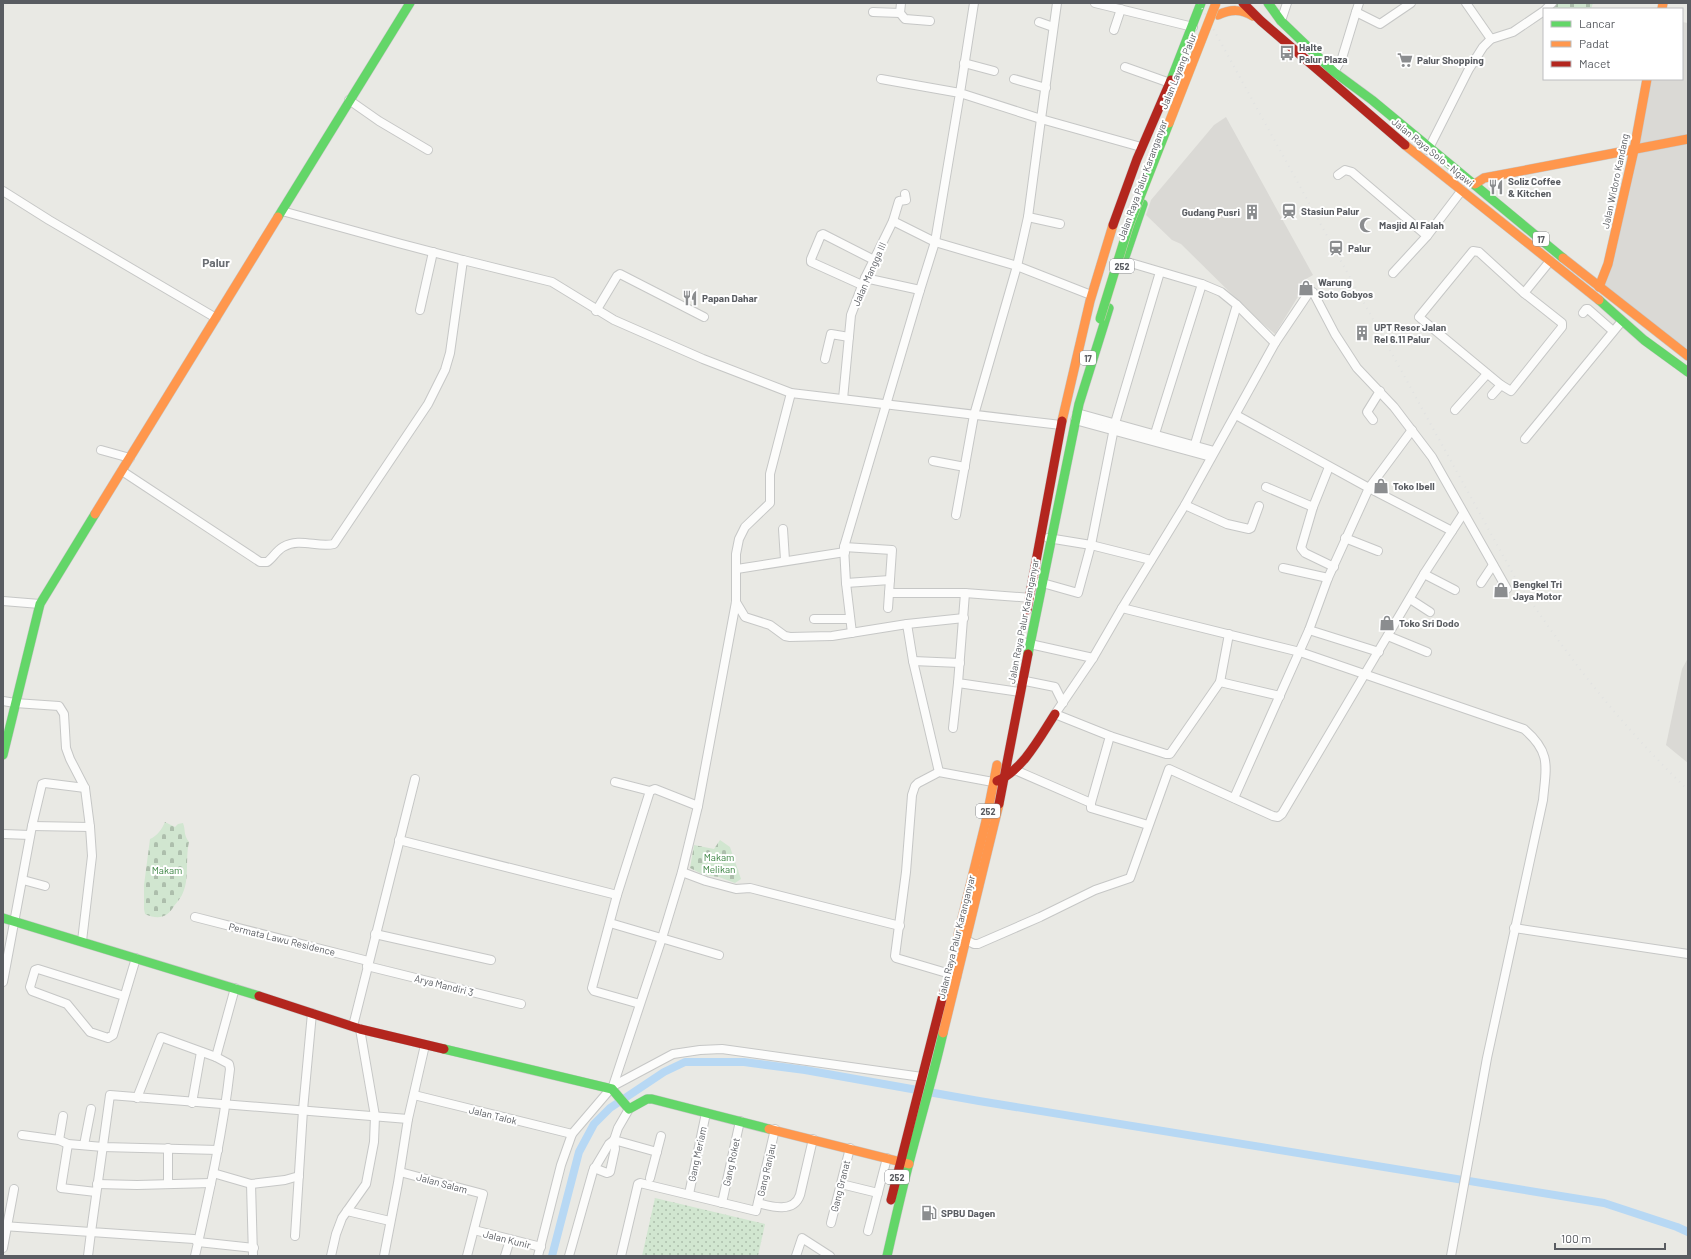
<svg xmlns="http://www.w3.org/2000/svg" width="1691" height="1259" viewBox="0 0 1691 1259" font-family="Barlow,sans-serif">
<style>
.industrial{fill:#dad9d5}
.green{fill:url(#green-dots)}
.cemetery{fill:url(#cemetery-stones)}
.lines{fill:none;stroke-linecap:round;stroke-linejoin:round}
.canal{stroke:#b7d8f4;stroke-width:8}
.street-casing{stroke:#c6c7c6;stroke-width:10}
.fast-casing{stroke:#c7c7c7;stroke-width:10}
.slow-casing{stroke:#c7c7c7;stroke-width:10}
.jam-casing{stroke:#c7c7c7;stroke-width:10}
.street{stroke:#fcfcfb;stroke-width:8}
.fast{stroke:#63d668;stroke-width:9}
.slow{stroke:#ff974d;stroke-width:9}
.jam{stroke:#b3261e;stroke-width:9}
.rail{stroke:#e1e2e1;stroke-width:2;stroke-dasharray:1 5;stroke-linecap:butt}
.fast-bridge-casing{stroke:#d0cab2;stroke-width:10;stroke-linecap:butt}
.slow-bridge-casing{stroke:#d0cab2;stroke-width:10;stroke-linecap:butt}
.fast-bridge{stroke:#63d668;stroke-width:9}
.slow-bridge{stroke:#ff974d;stroke-width:9}
.labels{text-anchor:middle;dominant-baseline:central;stroke-width:4;stroke-linejoin:round;paint-order:stroke}
.shield{fill:#fff;stroke:#8b8d90;stroke-width:1}
.shield-label{font-size:9px;font-weight:bold;fill:#595c61}
.poi-label{font-size:10px;font-weight:bold;fill:#595c61;stroke:#fff;text-anchor:start}
.street-label{font-size:10px;fill:#595c61;stroke:#fff}
.park-label{font-size:10px;fill:#38823f;stroke:#fff}
.quarter-label{font-size:12px;font-weight:bold;fill:#6a6e73;stroke:#fff}
</style>
<defs>
<pattern id="green-dots" width="8" height="8" patternUnits="userSpaceOnUse"><rect width="8" height="8" fill="#d1e6d0"/><path d="M2 2h.1M6 6h.1" fill="none" stroke="#adbeac" stroke-width="1.8" stroke-linecap="round"/></pattern>
<pattern id="cemetery-stones" width="16" height="16" patternUnits="userSpaceOnUse"><rect width="16" height="16" fill="#d1e6d0"/><path d="M2 7V4a2 2 0 0 1 4 0v3zM10 15v-3a2 2 0 0 1 4 0v3z" fill="#adbeac"/></pattern>
</defs>
<rect width="100%" height="100%" fill="#e9e9e4"/>
<!-- industrial -->
<g class="industrial">
<path d="M1682,22l6,1v332l-88,-66 48,-210h34z"/>
<path d="M1226,117l87,158 -7,4 1,3 -32,52 -19,-16 -75,-74 -9,-4 -26,-25 5,-15 63,-75z"/>
<path d="M1688,658v105l-22,-18 16,-76z"/>
</g>
<!-- green -->
<path class="green" d="M655,1198l110,26 -7,32h-116z"/>
<!-- cemetery -->
<g class="cemetery">
<path d="M1556,3h37l-2,6h-40z"/>
<path d="M165,822l10,5 3,-3 5,-1c3,8 0,11 6,19 -4,17 1,38 -7,53 -2,4 -5,7 -8,11 -7,12 -16,14 -29,8l-1,-5v-24l6,-46c7,-3 12,-10 15,-17z"/>
<path d="M720,840l10,7 11,32 -6,4 -16,-6 -15,-2 -14,-7 4,-23 20,4z"/>
</g>
<g class="lines">
<!-- canal -->
<path class="canal" d="M552,1256l27,-104 15,-28 16,-16 54,-36 21,-10h59l61,8 174,31 625,102 73,24 11,5"/>
<defs>
<g id="street">
<path d="M901,3l-1,10 5,6 25,2"/>
<path d="M974,3l-14,90 81,26 16,-116"/>
<path d="M1095,3l98,24"/>
<path d="M1466,3l25,36"/>
<path d="M1546,9l6,-6"/>
<path d="M873,12l27,1"/>
<path d="M1356,12l3,-9"/>
<path d="M1281,21l6,-18"/>
<path d="M1039,22l14,5"/>
<path d="M1114,30l7,-21"/>
<path d="M964,63l30,8"/>
<path d="M1125,67l45,16"/>
<path d="M1334,72l8,-14 14,-46 24,12 31,-21"/>
<path d="M1014,79l32,9"/>
<path d="M349,100l30,21 49,29"/>
<path d="M1428,150l41,-81 14,-22 8,-8 22,-7 31,-21"/>
<path d="M1338,175l7,-5 7,2 75,64"/>
<path d="M3,191l46,29 167,98"/>
<path d="M282,211l116,32 65,17"/>
<path d="M1028,217l32,7"/>
<path d="M893,221l42,21 82,24 74,29"/>
<path d="M1473,251l6,1 45,41 38,30v4l-51,64 -10,-6 -82,-68z"/>
<path d="M1124,261l78,23 19,8 16,13 -42,139"/>
<path d="M1393,273l34,-37 35,-46"/>
<path d="M865,278l55,12"/>
<path d="M862,285l-51,-23v-3l10,-24 2,-1 51,26"/>
<path d="M1524,293l26,-32"/>
<path d="M1237,305l38,38"/>
<path d="M420,310l13,-58"/>
<path d="M596,311l21,-35 3,-2 84,43"/>
<path d="M1583,313l3,-4h2l25,22"/>
<path d="M825,359l6,-25 18,3"/>
<path d="M1492,395l9,-10"/>
<path d="M843,399l8,-84 14,-37 28,-57 6,-20 7,-1 -1,-6"/>
<path d="M1455,410l32,-36"/>
<path d="M1077,413l137,38"/>
<path d="M1236,415l133,73 83,43"/>
<path d="M1075,420l136,37"/>
<path d="M1373,420l-6,-8 13,-21"/>
<path d="M1525,439l97,-118"/>
<path d="M1153,440l49,-156"/>
<path d="M101,450l29,8"/>
<path d="M933,461l32,6"/>
<path d="M1329,467l-16,40 -12,41 4,5 29,14"/>
<path d="M122,471l138,91h7c6,-4 9,-11 16,-15 17,-10 34,1 51,-3l94,-140 17,-34 5,-17 13,-93 89,22 62,38 89,39 88,34 270,32"/>
<path d="M1266,487l47,20"/>
<path d="M1185,505l42,19 22,5 2,-1 8,-22"/>
<path d="M956,515l18,-100 43,-149 11,-49 13,-98 100,28"/>
<path d="M783,529l2,31"/>
<path d="M1048,538l43,7 60,15"/>
<path d="M1345,538l33,13"/>
<path d="M844,547l48,3 -4,58"/>
<path d="M1283,568l45,10"/>
<path d="M737,569l108,-17"/>
<path d="M1424,574l31,16"/>
<path d="M1039,582l39,11 13,-48 24,-122 45,-151"/>
<path d="M846,583l44,-3"/>
<path d="M1481,583l12,-18"/>
<path d="M889,593h76l67,5"/>
<path d="M965,593l-7,90 62,9"/>
<path d="M1410,599l20,13"/>
<path d="M3,601l37,3"/>
<path d="M736,602l9,15 25,8 15,11 5,1 42,-1 75,-12 6,37 26,111"/>
<path d="M1122,608l63,-103 90,-162 35,-52 3,1 22,42 22,34 37,39 38,50 75,132"/>
<path d="M814,619h36"/>
<path d="M907,624l57,-6"/>
<path d="M1309,630l70,22"/>
<path d="M852,633l-6,-50 -2,-36 76,-257 15,-48 25,-149 -79,-14"/>
<path d="M1229,634l-9,48 -50,72h-4l-56,-18 -55,-22 38,-56 29,-50 178,44 224,77c28,24 22,38 19,71l-56,258 -36,198"/>
<path d="M1388,636l39,16"/>
<path d="M1021,642l72,16"/>
<path d="M913,661l47,2"/>
<path d="M1015,679l40,8 8,16"/>
<path d="M1220,682l60,14"/>
<path d="M3,701l12,2 44,3 5,8 2,34 4,11 15,29 5,39 2,29 -10,85"/>
<path d="M953,728l5,-45"/>
<path d="M1110,736l-19,67v5l57,17"/>
<path d="M1015,770l76,33"/>
<path d="M615,782l35,9"/>
<path d="M1234,798l75,-168 19,-52 41,-90 43,-58"/>
<path d="M698,806l38,-204v-48l3,-15 6,-12 25,-24v-29l21,-81"/>
<path d="M32,826l58,1"/>
<path d="M3,834l27,1"/>
<path d="M399,840l218,55"/>
<path d="M682,872l24,9 30,8 14,-1 150,38"/>
<path d="M23,880l22,6"/>
<path d="M195,917l173,44"/>
<path d="M610,923l109,32"/>
<path d="M1514,928l174,26"/>
<path d="M375,934l116,26"/>
<path d="M962,938l12,6h4l62,-27 55,-27 35,-12 39,-109 104,47 5,1 4,-3 142,-240 39,-60"/>
<path d="M367,966l154,38"/>
<path d="M957,976l-61,-18 -1,-2 11,-84 6,-77 3,-9 3,-3 21,-11 54,10"/>
<path d="M3,982l29,-156 10,-42 3,-1 40,5"/>
<path d="M124,996l-86,-27 -3,1 -5,17 2,4 35,13 23,28 18,6 5,-3 23,-77"/>
<path d="M353,1026l62,-247"/>
<path d="M613,1086l60,-32 27,-4 22,-1 200,28"/>
<path d="M414,1095l158,39"/>
<path d="M137,1098l24,-61 55,20"/>
<path d="M192,1103l9,-51"/>
<path d="M22,1135l37,5 9,4 35,3 115,3"/>
<path d="M59,1140l4,-24"/>
<path d="M68,1144l-7,44 35,4"/>
<path d="M84,1145l7,-36"/>
<path d="M594,1168l13,5 3,-1 5,-23 -1,-9 43,12"/>
<path d="M400,1172l83,22 -16,62"/>
<path d="M213,1173l38,11 34,-4 14,-4"/>
<path d="M650,1178l11,-42"/>
<path d="M97,1184l40,1 74,-2"/>
<path d="M168,1184v-36"/>
<path d="M251,1184l2,72"/>
<path d="M841,1184l37,9"/>
<path d="M689,1194l17,-81"/>
<path d="M722,1203l18,-82"/>
<path d="M758,1203c14,4 36,10 42,-8l13,-56"/>
<path d="M347,1211l43,10"/>
<path d="M831,1223l19,-75"/>
<path d="M3,1226l88,6 -3,24"/>
<path d="M474,1230l67,17"/>
<path d="M868,1231l19,-73"/>
<path d="M295,1236l8,-126 9,-97"/>
<path d="M3,1248l11,-59"/>
<path d="M254,1248l-56,-6 -4,-3 -103,-7 19,-137 298,24"/>
<path d="M195,1256c14,-62 28,-124 35,-187l-1,-5 -13,-7 19,-69"/>
<path d="M331,1256l5,-22 6,-16 24,-34 8,-42 1,-26 -15,-87"/>
<path d="M384,1256l14,-73 10,-64 17,-74"/>
<path d="M505,1256l5,-16"/>
<path d="M538,1256l23,-91 11,-31 41,-48 49,-148 20,-66 16,-66 -43,-17 -5,2 -33,104 -25,93 2,3 46,13"/>
<path d="M569,1256l24,-85 16,-27 5,-4 4,-12 11,-19"/>
<path d="M621,1256l17,-72 2,-1 116,28 19,-82"/>
<path d="M796,1256l6,-18 28,18"/>
</g>
<g id="fast">
<path d="M1268,3l13,18 53,51 38,28 191,158"/>
<path d="M1171,80l30,-77"/>
<path d="M278,217l132,-214"/>
<path d="M1125,257l18,-53"/>
<path d="M1599,300l45,40 44,32"/>
<path d="M1028,654l51,-250 30,-96"/>
<path d="M3,755l37,-151 55,-90"/>
<path d="M3,918l256,78"/>
<path d="M444,1049l168,40 17,20 18,-10h5l117,30"/>
<path d="M887,1256c7,-31 14,-62 22,-93 11,-43 24,-86 34,-130"/>
</g>
<g id="slow">
<path d="M1662,9l1,-6"/>
<path d="M1218,15c13,-6 23,-6 35,1"/>
<path d="M1405,145l194,155"/>
<path d="M1475,184l9,-6 204,-39"/>
<path d="M1563,258l125,98"/>
<path d="M1599,287l9,-23 26,-114 13,-71"/>
<path d="M1062,421l28,-120 23,-76"/>
<path d="M95,514l183,-297"/>
<path d="M958,935l28,-114 11,-56"/>
<path d="M943,1033l56,-229"/>
<path d="M769,1129l140,35"/>
</g>
<g id="jam">
<path d="M1243,3l18,18 144,124"/>
<path d="M1113,225l24,-66 34,-79"/>
<path d="M1027,610l35,-189"/>
<path d="M997,781c26,-11 43,-44 58,-67"/>
<path d="M999,804l29,-150"/>
<path d="M259,996l101,33 84,20"/>
<path d="M891,1200l53,-209"/>
</g>
</defs>
<!-- street casing -->
<use href="#street" class="street-casing"/>
<!-- fast casing -->
<use href="#fast" class="fast-casing"/>
<!-- slow casing -->
<use href="#slow" class="slow-casing"/>
<!-- jam casing -->
<use href="#jam" class="jam-casing"/>
<!-- street -->
<use href="#street" class="street"/>
<!-- fast -->
<use href="#fast" class="fast"/>
<!-- slow -->
<use href="#slow" class="slow"/>
<!-- jam -->
<use href="#jam" class="jam"/>
<!-- rail -->
<g class="rail">
<path d="M1199,3l318,578c50,75 105,146 171,209"/>
<path d="M1206,3l10,18"/>
</g>
<defs>
<path id="fast-bridge" d="M1100,319l29,-94 40,-102"/>
<path id="slow-bridge" d="M1169,123l47,-120"/>
</defs>
<!-- fast-bridge casing -->
<use href="#fast-bridge" class="fast-bridge-casing"/>
<!-- slow-bridge casing -->
<use href="#slow-bridge" class="slow-bridge-casing"/>
<!-- fast-bridge -->
<use href="#fast-bridge" class="fast-bridge"/>
<!-- slow-bridge -->
<use href="#slow-bridge" class="slow-bridge"/>
</g>
<!-- icons -->
<defs>
<symbol id="bus-bare" viewBox="-9 -9 18 18"><path d="M-5-6H5V4H4V6H2V4H-2V6H-4V4H-5ZM-3.5-4V0h7V-4ZM-3.5 1.2v1.5H-2V1.2ZM2 1.2v1.5H3.5V1.2Z" fill="#8b8d8f" stroke="#fff" stroke-width="2.5" paint-order="stroke"/></symbol>
<symbol id="supermarket-bare" viewBox="-9 -9 18 18"><path d="M-6-5.5h2.5l.6 2H6L4.5 2H-2.5L-4.4-4H-6ZM-1.5 3.2a1.3 1.3 0 1 0 .1 0ZM3 3.2a1.3 1.3 0 1 0 .1 0Z" fill="#8b8d8f" stroke="#fff" stroke-width="2.5" paint-order="stroke"/></symbol>
<symbol id="restaurant-bare" viewBox="-9 -9 18 18"><path d="M-5-6h1v4h1v-4h1v4h1v-4h1v5L-1.5 .5V6h-2V.5L-5-1ZM5-6V6H3V1.5H1.5Q1.5-4 5-6Z" fill="#8b8d8f" stroke="#fff" stroke-width="2.5" paint-order="stroke"/></symbol>
<symbol id="station-bare" viewBox="-9 -9 18 18"><path d="M-3-6H3Q5-6 5-4V2Q5 4 3 4L4.5 6H3L1.5 4h-3L-3 6H-4.5L-3 4Q-5 4-5 2V-4Q-5-6-3-6ZM-3.5-4v3h7v-3ZM-3.5 1v1.5H-2V1ZM2 1v1.5H3.5V1Z" fill="#8b8d8f" stroke="#fff" stroke-width="2.5" paint-order="stroke"/></symbol>
<symbol id="building-bare" viewBox="-9 -9 18 18"><path d="M-4-6H4V6H1V3H-1V6H-4ZM-2.5-4.3h1.7v1.8h-1.7ZM.8-4.3h1.7v1.8H.8ZM-2.5-1h1.7V.8h-1.7ZM.8-1h1.7V.8H.8Z" fill="#8b8d8f" stroke="#fff" stroke-width="2.5" paint-order="stroke"/></symbol>
<symbol id="mosque-bare" viewBox="-9 -9 18 18"><path d="M3.5-4.9A6 6 0 1 0 3.5 4.9A5 5 0 1 1 3.5-4.9Z" fill="#8b8d8f" stroke="#fff" stroke-width="2.5" paint-order="stroke"/></symbol>
<symbol id="shop-bare" viewBox="-9 -9 18 18"><path d="M-5-2.5h2.3a2.7 3.5 0 0 1 5.4 0H5L5.5 6h-11ZM-1.5-2.5h3a1.5 2.3 0 0 0-3 0Z" fill="#8b8d8f" stroke="#fff" stroke-width="2.5" paint-order="stroke"/></symbol>
<symbol id="fuel-bare" viewBox="-9 -9 18 18"><path d="M-5.5-6h7V0h2V4h1.3V-2.5L3-4.5l.8-.8L6-3V5H2.5V1h-1V6h-7ZM-4.2-4.7v3.2H.2V-4.7Z" fill="#8b8d8f" stroke="#fff" stroke-width="2.5" paint-order="stroke"/></symbol>
</defs>
<g fill-rule="evenodd">
<use href="#bus-bare" x="1276" y="42" width="22" height="22"/>
<use href="#supermarket-bare" x="1394" y="49" width="22" height="22"/>
<use href="#restaurant-bare" x="1485" y="176" width="22" height="22"/>
<use href="#station-bare" x="1278" y="200" width="22" height="22"/>
<use href="#building-bare" x="1241" y="201" width="22" height="22"/>
<use href="#mosque-bare" x="1356" y="214" width="22" height="22"/>
<use href="#station-bare" x="1325" y="237" width="22" height="22"/>
<use href="#shop-bare" x="1295" y="277" width="22" height="22"/>
<use href="#restaurant-bare" x="679" y="287" width="22" height="22"/>
<use href="#building-bare" x="1351" y="322" width="22" height="22"/>
<use href="#shop-bare" x="1370" y="475" width="22" height="22"/>
<use href="#shop-bare" x="1490" y="579" width="22" height="22"/>
<use href="#shop-bare" x="1376" y="612" width="22" height="22"/>
<use href="#fuel-bare" x="918" y="1202" width="22" height="22"/>
</g>
<g class="labels">
<!-- shield labels -->
<g class="shield">
<rect x="1533" y="232" width="16" height="14" rx="3"/>
<rect x="1110" y="259" width="24" height="14" rx="3"/>
<rect x="1080" y="351" width="16" height="14" rx="3"/>
<rect x="976" y="804" width="24" height="14" rx="3"/>
<rect x="885" y="1170" width="24" height="14" rx="3"/>
</g>
<g class="shield-label">
<text x="1541" y="239">17</text>
<text x="1122" y="266">252</text>
<text x="1088" y="358">17</text>
<text x="988" y="811">252</text>
<text x="897" y="1177">252</text>
</g>
<!-- poi labels -->
<g class="poi-label">
<text x="1299" y="47">Halte<tspan x="1299" dy="12">Palur Plaza</tspan></text>
<text x="1417" y="60">Palur Shopping</text>
<text x="1508" y="181">Soliz Coffee<tspan x="1508" dy="12">&amp; Kitchen</tspan></text>
<text x="1301" y="211">Stasiun Palur</text>
<text x="1240" y="212" text-anchor="end">Gudang Pusri</text>
<text x="1379" y="225">Masjid Al Falah</text>
<text x="1348" y="248">Palur</text>
<text x="1318" y="282">Warung<tspan x="1318" dy="12">Soto Gobyos</tspan></text>
<text x="702" y="298">Papan Dahar</text>
<text x="1374" y="327">UPT Resor Jalan<tspan x="1374" dy="12">Rel 6.11 Palur</tspan></text>
<text x="1393" y="486">Toko Ibell</text>
<text x="1513" y="584">Bengkel Tri<tspan x="1513" dy="12">Jaya Motor</tspan></text>
<text x="1399" y="623">Toko Sri Dodo</text>
<text x="941" y="1213">SPBU Dagen</text>
</g>
<!-- street labels -->
<g class="street-label">
<text transform="translate(1178 71) rotate(-68)">Jalan Layang Palur</text>
<text transform="translate(1433 152) rotate(39)">Jalan Raya Solo - Ngawi</text>
<text transform="translate(1142 180) rotate(-70)">Jalan Raya Palur Karanganyar</text>
<text transform="translate(1615 181) rotate(-78)">Jalan Widoro Kandang</text>
<text transform="translate(869 274) rotate(-66)">Jalan Mangga III</text>
<text transform="translate(1023 621) rotate(-79)">Jalan Raya Palur Karanganyar</text>
<text transform="translate(956 937) rotate(-76)">Jalan Raya Palur Karanganyar</text>
<text transform="translate(282 939) rotate(14)">Permata Lawu Residence</text>
<text transform="translate(444 985) rotate(14)">Arya Mandiri 3</text>
<text transform="translate(493 1115) rotate(14)">Jalan Talok</text>
<text transform="translate(697 1154) rotate(-78)">Gang Meriam</text>
<text transform="translate(731 1162) rotate(-78)">Gang Roket</text>
<text transform="translate(766 1170) rotate(-77)">Gang Ranjau</text>
<text transform="translate(442 1183) rotate(15)">Jalan Salam</text>
<text transform="translate(840 1186) rotate(-76)">Gang Granat</text>
<text transform="translate(507 1239) rotate(14)">Jalan Kunir</text>
</g>
<!-- park labels -->
<g class="park-label">
<text x="719" y="857">Makam<tspan x="719" dy="12">Melikan</tspan></text>
<text x="167" y="870">Makam</text>
</g>
<!-- quarter labels -->
<g class="quarter-label">
<text x="216" y="262">Palur</text>
</g>
</g>
<!-- border -->
<rect width="1691" height="1259" fill="none" stroke="#595c61" stroke-width="8"/>
<!-- legend -->
<rect x="1543" y="8" width="140" height="72" fill="#ffffff" stroke="#bdbec0"/>
<rect x="1551" y="21" width="20" height="6" fill="#63d668" stroke="#bdbec0"/>
<text x="1579" y="28" font-size="12" fill="#595c61">Lancar</text>
<rect x="1551" y="41" width="20" height="6" fill="#ff974d" stroke="#bdbec0"/>
<text x="1579" y="48" font-size="12" fill="#595c61">Padat</text>
<rect x="1551" y="61" width="20" height="6" fill="#b3261e" stroke="#bdbec0"/>
<text x="1579" y="68" font-size="12" fill="#595c61">Macet</text>
<!-- scale -->
<path d="M1555 1243v6h110v-6" fill="none" stroke="#595c61" stroke-width="2"/>
<text x="1561" y="1243" font-size="12" fill="#595c61" stroke="#ffffff" stroke-width="3" paint-order="stroke">100 m</text>
</svg>
